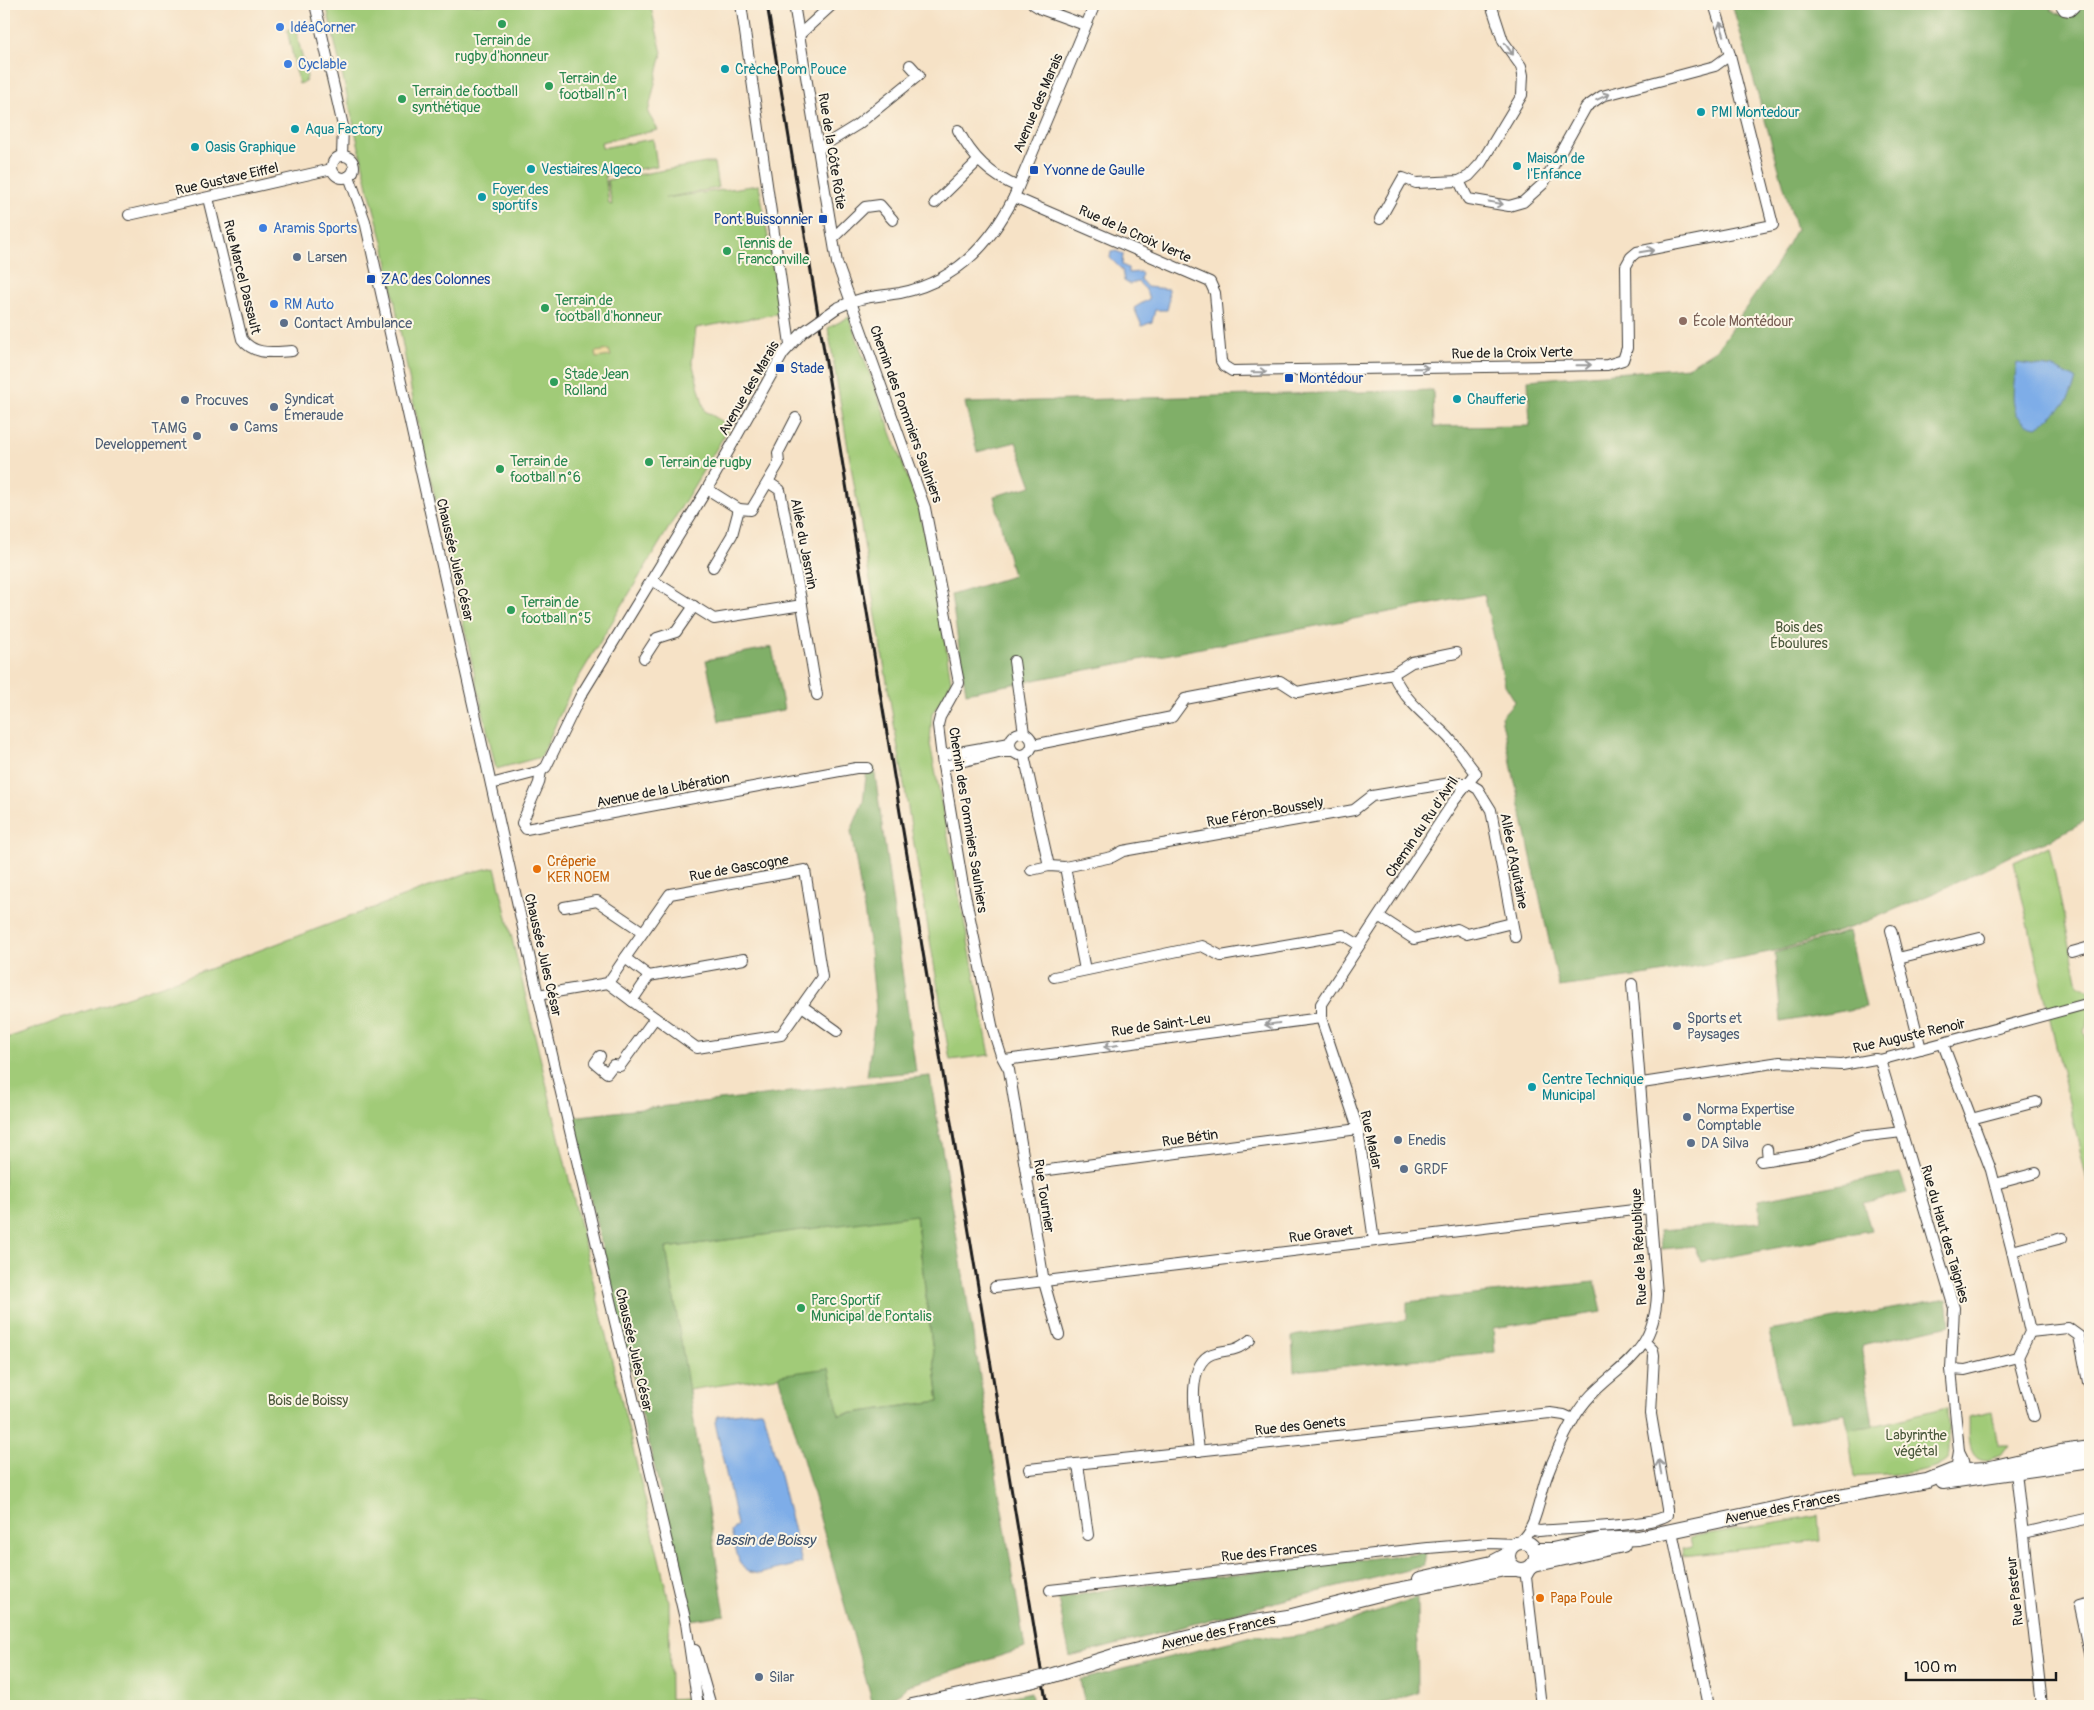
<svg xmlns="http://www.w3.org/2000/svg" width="2094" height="1710" viewBox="0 0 2094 1710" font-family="Pangolin,sans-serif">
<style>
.green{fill:#a1cb78;stroke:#5e744a}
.forest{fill:#80af68;stroke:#4e6642}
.sand{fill:#eeda9e;stroke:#857b5d}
.water{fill:#7eade8;stroke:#4d6482}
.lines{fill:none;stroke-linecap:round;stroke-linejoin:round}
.minor-casing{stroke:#3d3a36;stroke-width:12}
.major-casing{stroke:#3d3a36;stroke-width:16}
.minor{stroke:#fff;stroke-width:10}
.major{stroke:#fff;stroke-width:14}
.rail{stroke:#1c1c1c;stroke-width:3}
.minor-bridge-casing{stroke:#3d3a36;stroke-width:12;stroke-linecap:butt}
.major-bridge-casing{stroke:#3d3a36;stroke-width:16;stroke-linecap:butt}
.minor-bridge{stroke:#fff;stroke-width:10}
.major-bridge{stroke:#fff;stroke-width:14}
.oneway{stroke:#999}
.leisure-dot{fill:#2e9e5b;stroke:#fcf5e5;stroke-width:2}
.shop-dot{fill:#3f7fe0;stroke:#fcf5e5;stroke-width:2}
.culture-dot{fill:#0f9aa8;stroke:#fcf5e5;stroke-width:2}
.transit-dot{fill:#1a4fb4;stroke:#fcf5e5;stroke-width:2}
.service-dot{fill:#5c6f8a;stroke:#fcf5e5;stroke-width:2}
.education-dot{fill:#8d6e63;stroke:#fcf5e5;stroke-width:2}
.food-dot{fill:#e8710a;stroke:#fcf5e5;stroke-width:2}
.labels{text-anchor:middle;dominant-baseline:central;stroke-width:4;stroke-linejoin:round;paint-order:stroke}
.shop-label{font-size:14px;fill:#366cbe;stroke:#fcf5e5;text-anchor:start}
.leisure-label{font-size:14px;fill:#27864d;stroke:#fcf5e5;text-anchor:start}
.culture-label{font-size:14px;fill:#0d838f;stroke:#fcf5e5;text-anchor:start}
.street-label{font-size:14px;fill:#1c1c1c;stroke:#fcf5e5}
.transit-label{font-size:14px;fill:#164399;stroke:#fcf5e5;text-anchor:start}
.service-label{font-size:14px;fill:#4e5e75;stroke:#fcf5e5;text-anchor:start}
.education-label{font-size:14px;fill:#785e54;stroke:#fcf5e5;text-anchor:start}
.park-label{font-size:14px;fill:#4b593c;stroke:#fcf5e5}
.food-label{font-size:14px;fill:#c56008;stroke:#fcf5e5;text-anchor:start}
.water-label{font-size:15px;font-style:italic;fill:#43566e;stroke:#fcf5e5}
</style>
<rect width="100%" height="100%" fill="#fcf5e5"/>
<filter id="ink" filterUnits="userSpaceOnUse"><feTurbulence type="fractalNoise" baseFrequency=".02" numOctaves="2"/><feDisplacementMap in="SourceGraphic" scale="10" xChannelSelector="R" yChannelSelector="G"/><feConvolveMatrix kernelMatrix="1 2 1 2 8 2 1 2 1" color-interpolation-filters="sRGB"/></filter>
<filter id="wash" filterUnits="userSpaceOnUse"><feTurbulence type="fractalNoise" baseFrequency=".0096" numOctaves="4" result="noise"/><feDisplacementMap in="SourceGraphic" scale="20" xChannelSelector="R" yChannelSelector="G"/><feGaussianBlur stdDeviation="1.12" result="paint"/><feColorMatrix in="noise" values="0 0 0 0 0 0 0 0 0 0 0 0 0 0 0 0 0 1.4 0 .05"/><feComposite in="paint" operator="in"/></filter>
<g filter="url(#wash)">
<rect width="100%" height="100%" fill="#f6e2c6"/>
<!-- green -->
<g class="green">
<path d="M326,4h324l12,49 -14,60 10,17 -57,12 1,6 51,-9 4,27 -52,9 4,29 3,1 -5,-25 99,-17h8l4,25 -53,10 94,-13 22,128 -85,15 -4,34 13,49 25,15 -160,266 -29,65 -45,12 -83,-369 -28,-151 -16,-58z"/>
<path d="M292,28l4,3 11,46 -2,5 -6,2 -12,-54z"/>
<path d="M849,317l70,192 19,88 13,84 -8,17 -11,15 -2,31 60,311 -40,5 -122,-732z"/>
<path d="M2049,846l29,138c3,2 9,4 11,7 5,10 0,30 -5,39l6,27v137l-76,-332z"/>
<path d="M495,867l174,734 1,98 16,-1 1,8h-683v-667l205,-70 258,-96z"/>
<path d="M916,1214l23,187 -101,14 -10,-46 -140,21 -22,-142z"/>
<path d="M1947,1408c0,11 4,41 1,50 -8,17 -75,17 -94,19l-6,-48 25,-3z"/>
<path d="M1992,1411l6,34h10l-8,11 -16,5c-19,-4 -14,-30 -15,-45z"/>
<path d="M1818,1515l2,26 -137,15 -1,-7 10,-2 -2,-10z"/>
</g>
<!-- forest -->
<g class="forest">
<path d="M1732,4h318v5l11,6 14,-1 8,-10h7v814l-44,24 -22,7 -83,41 -83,35 -78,25 -131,25 -90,12 -58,-270 14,-16 -10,-16 -21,-91 -518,99 -15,-98 62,-19 -19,-80 38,-10 -16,-44 -39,10 -12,-49 468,-13 1,37 96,-1 -2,-46 160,-13 29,-18 61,-87 18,-33z"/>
<path d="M772,647l12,63 -65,11 -13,-61z"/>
<path d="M874,767l42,305 -49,4 9,-67 -7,-68 -18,-110 12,-29 4,-34z"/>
<path d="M1849,931l17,76 -85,15 -6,-69z"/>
<path d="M930,1076l95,572 -118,38c-10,12 -20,12 -35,15l-93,-326 50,-7 10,47 100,-14 -23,-186 -250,33 59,367 -34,5 -120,-503z"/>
<path d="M1900,1173l7,20 -44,10 8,27 -170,32 -7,-16 -32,3 -2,-19 101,-8 -3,-22z"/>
<path d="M1595,1282l7,30 -109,16 2,24 -201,19 -2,-35 115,-16v-18z"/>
<path d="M1947,1299l3,26 -89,20 12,81 -25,3 -3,-16 -57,11 -19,-93z"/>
<path d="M1426,1552l-2,14 -140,34 -214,57 -12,-58 57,-11z"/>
<path d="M1417,1597l1,96 -44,13h-289l-5,-26 176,-45c8,1 16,3 23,3 41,-1 99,-27 138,-41z"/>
<path d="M1031,1692l2,14h-63z"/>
</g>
<!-- sand -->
<path class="sand" d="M609,350l2,6 -15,2 -1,-6z"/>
<!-- water -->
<g class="water">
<path d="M1116,251l7,3 -1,11 6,3v5l12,-1 2,2 -2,5 7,8 21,2 1,13 -2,8h-12l-3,12 -10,4 -8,-18 15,-9 -3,-9 -8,-8 -9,2 -5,-3 -2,-11 -12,-12 1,-6z"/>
<path d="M2017,363l37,5 22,11c-5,23 -20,35 -39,48 -33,-6 -23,-40 -20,-64z"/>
<path d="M758,1411h4l3,5 37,147 -43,11 -13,-3 -7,-10 -8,-29 6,-7 -22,-103 3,-6z"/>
</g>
</g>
<g filter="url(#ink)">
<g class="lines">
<defs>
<g id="minor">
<path d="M315,4l28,122 -1,30"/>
<path d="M741,4l49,340"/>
<path d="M794,4l43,259 88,245 34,175 -19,34 -2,8 5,41 19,114 31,150 8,25 8,15 35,212 15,53"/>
<path d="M1033,4l8,5 44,16"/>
<path d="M2060,4l4,6 6,1 7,-7"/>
<path d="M799,35l34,-31"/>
<path d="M958,130c14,27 32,45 60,57"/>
<path d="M818,149l39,-24 62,-50 -9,-10"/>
<circle cx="343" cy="167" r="11"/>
<path d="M349,176l16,45 173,774 148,628 12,83"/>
<path d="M1459,181l9,18 41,7 14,-4 20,-18 43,-77 16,-11 113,-30 15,-11"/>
<path d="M1014,197l196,85 5,11 6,68 3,5 8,5 375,-6 16,-5 4,-12 -1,-82 5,-9 6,-5 136,-27 -43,-170 -16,-51"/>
<path d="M208,198l34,141c12,17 32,13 50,12"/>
<path d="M935,203l43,-42"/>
<path d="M129,215l203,-46"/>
<path d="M1380,219l23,-41 13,5 43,-2 10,-5 12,-13 41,-68 1,-20 -2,-9 -18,-25 -12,-37"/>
<path d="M833,238l32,-31 15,-2 13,15"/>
<path d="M837,308c23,-12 39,-11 63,-15 55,-11 90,-48 114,-96l81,-193"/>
<path d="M707,489l32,20"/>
<path d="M713,567l19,-32 7,-26 12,1 28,-47 -1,-10 18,-35"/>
<path d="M652,580l62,39 88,-14 -22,-115 -12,-8"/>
<path d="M802,605l15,90"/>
<path d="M644,658l13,-20 19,-6 18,-26"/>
<path d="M1014,661l10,72"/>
<path d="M1393,674l19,-12 44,-9"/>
<circle cx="1021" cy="744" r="11"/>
<path d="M1033,745l139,-28 13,-18 95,-18 17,11 96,-18c10,24 32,42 51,59 12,11 21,27 32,40l-22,28 -133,203v14l37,111 16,112"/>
<path d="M942,755l68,-12"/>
<path d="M1024,755l25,111"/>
<path d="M943,766l60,-14h10"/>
<path d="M541,771l-2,12 -17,40 4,6 330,-61h11"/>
<path d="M491,784l50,-13 5,-4 34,-70 127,-208 76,-135 20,-22"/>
<path d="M1065,867l47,-10 11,-6 231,-41 18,-14 79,-13h17l10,6 13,21 24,127"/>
<path d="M1031,870l18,-4 16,1 20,103"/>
<path d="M564,907l33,-6 46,31"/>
<path d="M1380,917l34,22 43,-10 10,5 45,-11"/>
<path d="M1891,930l30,119"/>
<path d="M2072,952l18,-5"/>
<path d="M625,958l45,-64 135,-24 17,107 -41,58 -84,13 -65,-47"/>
<path d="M1898,958l82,-20"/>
<path d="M1054,977l148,-31 19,10 122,-21 16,10"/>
<path d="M608,983l24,18 17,-25"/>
<path d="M538,995l70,-12 17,-25 24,18 95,-17"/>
<path d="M802,1006l35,25"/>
<path d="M1943,1044l48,126 21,81 18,81 -12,25 -53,13 -14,-1"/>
<path d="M600,1056l-5,7 12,10 6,-8 7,1 35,-48"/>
<path d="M1005,1060l316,-42"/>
<path d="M1880,1060l74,248 -3,61 8,82"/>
<path d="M1642,1083l138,-21 62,3 33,-6 5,1 210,-57"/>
<path d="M1971,1119l65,-17"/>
<path d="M1767,1149l1,11"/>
<path d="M1761,1161l52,-8 46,-16 43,-5"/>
<path d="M1026,1173l332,-44"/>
<path d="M1995,1184l41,-11"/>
<path d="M2012,1251l50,-13"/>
<path d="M995,1287l655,-79"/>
<path d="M2030,1332l38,-4 11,8 9,46"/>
<path d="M2018,1357l16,59"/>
<path d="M1199,1451c-2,-24 -16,-86 13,-97 18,-7 19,1 38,-14"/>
<path d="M1078,1464l10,71"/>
<path d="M1029,1469l521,-56 14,2 9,4"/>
<path d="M2016,1472l26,234"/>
<path d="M1959,1477l-2,-13 2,-13 5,10 3,14"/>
<path d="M1530,1529l9,2c22,-2 116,-5 128,-16v-6l-16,-95 3,-59 -1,-5 -8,-8"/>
<path d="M1672,1531l37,175"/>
<path d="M2023,1533l67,-15"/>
<path d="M1519,1542c18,-14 20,-45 28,-66 7,-19 16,-38 26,-56 28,-52 81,-52 84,-126l-25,-310"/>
<path d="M1531,1568l-5,9 15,129"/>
<path d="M1050,1590l378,-42 62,-5 25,1"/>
<path d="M2090,1603l-11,3 11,51"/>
<path d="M695,1650l16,56"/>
</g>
<g id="major">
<path d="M1943,1482l147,-21"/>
<circle cx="1522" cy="1556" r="14"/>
<path d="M1534,1550h18l47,-10 39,-2 178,-38 111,-19 25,-10 34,-2 75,-17 29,-4"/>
<path d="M1533,1565l90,-20"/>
<path d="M1420,1579l72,-16 15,-8"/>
<path d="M1050,1676l64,-20 134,-33 40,-6 99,-25 118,-23h10"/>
<path d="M912,1706l118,-25"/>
</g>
</defs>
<!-- minor casing -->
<use href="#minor" class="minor-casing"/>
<!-- major casing -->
<use href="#major" class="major-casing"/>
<!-- minor -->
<use href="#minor" class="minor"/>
<!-- major -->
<use href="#major" class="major"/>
<!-- rail -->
<path class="rail" d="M767,4l280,1702"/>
<defs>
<path id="minor-bridge" d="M803,332l34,-24"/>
<path id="major-bridge" d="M1030,1681l20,-5"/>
</defs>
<!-- minor-bridge casing -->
<use href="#minor-bridge" class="minor-bridge-casing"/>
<!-- major-bridge casing -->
<use href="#major-bridge" class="major-bridge-casing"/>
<!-- minor-bridge -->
<use href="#minor-bridge" class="minor-bridge"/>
<!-- major-bridge -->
<use href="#major-bridge" class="major-bridge"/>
</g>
<!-- one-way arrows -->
<defs><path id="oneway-shaft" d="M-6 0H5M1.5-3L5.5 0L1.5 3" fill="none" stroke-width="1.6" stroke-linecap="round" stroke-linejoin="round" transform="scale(1.25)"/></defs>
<g class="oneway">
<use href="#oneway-shaft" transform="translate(1722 29) rotate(-108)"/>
<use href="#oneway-shaft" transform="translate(1509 49) rotate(55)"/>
<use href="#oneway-shaft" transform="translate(1603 97) rotate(-24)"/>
<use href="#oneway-shaft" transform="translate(1496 203) rotate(11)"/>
<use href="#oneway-shaft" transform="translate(1647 251) rotate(-10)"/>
<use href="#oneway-shaft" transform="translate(1584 365) rotate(-1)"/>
<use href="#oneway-shaft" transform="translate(1421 368) rotate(-1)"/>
<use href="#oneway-shaft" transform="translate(1259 372) rotate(-1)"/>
<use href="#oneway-shaft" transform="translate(1272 1024) rotate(172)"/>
<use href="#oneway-shaft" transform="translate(1111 1046) rotate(172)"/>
<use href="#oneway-shaft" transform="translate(1660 1467) rotate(-100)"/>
</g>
</g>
<!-- markers -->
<g class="leisure-dot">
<circle cx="502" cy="24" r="5"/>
<circle cx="549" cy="86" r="5"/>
<circle cx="402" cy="99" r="5"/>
<circle cx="727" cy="251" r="5"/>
<circle cx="545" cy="308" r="5"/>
<circle cx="554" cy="382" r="5"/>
<circle cx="649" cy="462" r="5"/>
<circle cx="500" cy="469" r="5"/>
<circle cx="511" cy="610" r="5"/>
<circle cx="801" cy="1308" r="5"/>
</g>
<g class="shop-dot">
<circle cx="280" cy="27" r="5"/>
<circle cx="288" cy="64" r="5"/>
<circle cx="263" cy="228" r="5"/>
<circle cx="274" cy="304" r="5"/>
</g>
<g class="culture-dot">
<circle cx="725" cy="69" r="5"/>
<circle cx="1701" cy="112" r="5"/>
<circle cx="295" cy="129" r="5"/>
<circle cx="195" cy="147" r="5"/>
<circle cx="1517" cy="166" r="5"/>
<circle cx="531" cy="169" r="5"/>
<circle cx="482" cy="197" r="5"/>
<circle cx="1457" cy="399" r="5"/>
<circle cx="1532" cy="1087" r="5"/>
</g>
<g class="transit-dot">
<rect x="1029" y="165" width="10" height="10" rx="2.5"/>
<rect x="818" y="214" width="10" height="10" rx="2.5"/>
<rect x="366" y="274" width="10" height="10" rx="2.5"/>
<rect x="775" y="363" width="10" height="10" rx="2.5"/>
<rect x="1284" y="373" width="10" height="10" rx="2.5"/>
</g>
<g class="service-dot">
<circle cx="297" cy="257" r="5"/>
<circle cx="284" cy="323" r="5"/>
<circle cx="185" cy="400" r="5"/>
<circle cx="274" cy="407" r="5"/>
<circle cx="234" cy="427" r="5"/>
<circle cx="197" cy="436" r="5"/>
<circle cx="1677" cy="1026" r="5"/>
<circle cx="1687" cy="1117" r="5"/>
<circle cx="1398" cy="1140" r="5"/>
<circle cx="1691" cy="1143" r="5"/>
<circle cx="1404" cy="1169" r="5"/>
<circle cx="759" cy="1677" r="5"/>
</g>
<circle class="education-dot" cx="1683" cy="321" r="5"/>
<g class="food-dot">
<circle cx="537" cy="869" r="5"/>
<circle cx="1540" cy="1598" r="5"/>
</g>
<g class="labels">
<!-- shop labels -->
<g class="shop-label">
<text x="290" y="27">IdéaCorner</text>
<text x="298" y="64">Cyclable</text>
<text x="273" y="228">Aramis Sports</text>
<text x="284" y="304">RM Auto</text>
</g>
<!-- leisure labels -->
<g class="leisure-label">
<text x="502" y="40" text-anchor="middle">Terrain de<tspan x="502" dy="16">rugby d'honneur</tspan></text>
<text x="559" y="78">Terrain de<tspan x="559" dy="16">football n°1</tspan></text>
<text x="412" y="91">Terrain de football<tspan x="412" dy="16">synthétique</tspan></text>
<text x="737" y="243">Tennis de<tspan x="737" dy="16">Franconville</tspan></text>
<text x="555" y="300">Terrain de<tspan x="555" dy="16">football d'honneur</tspan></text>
<text x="564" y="374">Stade Jean<tspan x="564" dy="16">Rolland</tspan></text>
<text x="510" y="461">Terrain de<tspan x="510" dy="16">football n°6</tspan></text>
<text x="659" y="462">Terrain de rugby</text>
<text x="521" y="602">Terrain de<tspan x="521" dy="16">football n°5</tspan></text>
<text x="811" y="1300">Parc Sportif<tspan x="811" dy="16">Municipal de Pontalis</tspan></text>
</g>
<!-- culture labels -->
<g class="culture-label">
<text x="735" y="69">Crèche Pom Pouce</text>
<text x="1711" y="112">PMI Montedour</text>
<text x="305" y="129">Aqua Factory</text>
<text x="205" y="147">Oasis Graphique</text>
<text x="1527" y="158">Maison de<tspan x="1527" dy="16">l'Enfance</tspan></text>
<text x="541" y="169">Vestiaires Algeco</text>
<text x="492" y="189">Foyer des<tspan x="492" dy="16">sportifs</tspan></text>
<text x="1467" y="399">Chaufferie</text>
<text x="1542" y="1079">Centre Technique<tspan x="1542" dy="16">Municipal</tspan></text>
</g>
<!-- street labels -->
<g class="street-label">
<text transform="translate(1038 103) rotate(-67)">Avenue des Marais</text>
<text transform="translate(832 151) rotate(81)">Rue de la Côte Rôtie</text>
<text transform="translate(227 179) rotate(-13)">Rue Gustave Eiffel</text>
<text transform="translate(1135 234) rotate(24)">Rue de la Croix Verte</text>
<text transform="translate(242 277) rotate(76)">Rue Marcel Dassault</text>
<text transform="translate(1512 353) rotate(-1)">Rue de la Croix Verte</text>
<text transform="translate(749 388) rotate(-60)">Avenue des Marais</text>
<text transform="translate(906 414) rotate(70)">Chemin des Pommiers Saulniers</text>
<text transform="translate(804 544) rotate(79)">Allée du Jasmin</text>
<text transform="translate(455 560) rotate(77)">Chaussée Jules César</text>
<text transform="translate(663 790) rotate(-11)">Avenue de la Libération</text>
<text transform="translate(1265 812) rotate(-10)">Rue Féron-Boussely</text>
<text transform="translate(968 820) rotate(81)">Chemin des Pommiers Saulniers</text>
<text transform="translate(1422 827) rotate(-56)">Chemin du Ru d'Avril</text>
<text transform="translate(1514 861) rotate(79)">Allée d'Aquitaine</text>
<text transform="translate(739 868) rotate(-10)">Rue de Gascogne</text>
<text transform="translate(543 955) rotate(77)">Chaussée Jules César</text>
<text transform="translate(1161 1025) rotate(-8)">Rue de Saint-Leu</text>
<text transform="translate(1909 1036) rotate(-13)">Rue Auguste Renoir</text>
<text transform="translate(1190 1138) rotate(-8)">Rue Bétin</text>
<text transform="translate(1371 1140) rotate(78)">Rue Madar</text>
<text transform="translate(1044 1196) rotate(81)">Rue Tournier</text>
<text transform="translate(1321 1234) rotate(-7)">Rue Gravet</text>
<text transform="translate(1945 1234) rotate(74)">Rue du Haut des Taignies</text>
<text transform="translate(1639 1247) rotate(-93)">Rue de la République</text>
<text transform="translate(634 1350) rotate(77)">Chaussée Jules César</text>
<text transform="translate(1300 1426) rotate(-6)">Rue des Genets</text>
<text transform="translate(1782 1508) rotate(-11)">Avenue des Frances</text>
<text transform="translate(1269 1552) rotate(-6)">Rue des Frances</text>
<text transform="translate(2015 1591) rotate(-96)">Rue Pasteur</text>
<text transform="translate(1218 1632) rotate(-13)">Avenue des Frances</text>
</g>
<!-- transit labels -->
<g class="transit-label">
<text x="1044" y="170">Yvonne de Gaulle</text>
<text x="813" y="219" text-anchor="end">Pont Buissonnier</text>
<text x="381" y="279">ZAC des Colonnes</text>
<text x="790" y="368">Stade</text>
<text x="1299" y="378">Montédour</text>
</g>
<!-- service labels -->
<g class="service-label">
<text x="307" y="257">Larsen</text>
<text x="294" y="323">Contact Ambulance</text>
<text x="284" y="399">Syndicat<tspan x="284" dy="16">Émeraude</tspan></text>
<text x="195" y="400">Procuves</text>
<text x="244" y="427">Cams</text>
<text x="187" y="428" text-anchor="end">TAMG<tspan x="187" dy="16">Developpement</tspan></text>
<text x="1687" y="1018">Sports et<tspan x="1687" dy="16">Paysages</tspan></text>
<text x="1697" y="1109">Norma Expertise<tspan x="1697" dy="16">Comptable</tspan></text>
<text x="1408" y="1140">Enedis</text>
<text x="1701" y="1143">DA Silva</text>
<text x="1414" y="1169">GRDF</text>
<text x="769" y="1677">Silar</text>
</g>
<!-- education labels -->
<g class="education-label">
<text x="1693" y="321">École Montédour</text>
</g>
<!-- park labels -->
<g class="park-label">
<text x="1799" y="627">Bois des<tspan x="1799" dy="16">Éboulures</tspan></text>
<text x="308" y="1400">Bois de Boissy</text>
<text x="1916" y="1435">Labyrinthe<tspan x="1916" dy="16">végétal</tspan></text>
</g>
<!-- food labels -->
<g class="food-label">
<text x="547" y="861">Crêperie<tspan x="547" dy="16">KER NOEM</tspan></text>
<text x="1550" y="1598">Papa Poule</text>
</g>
<!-- water labels -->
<g class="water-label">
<text x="765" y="1540">Bassin de Boissy</text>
</g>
</g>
<!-- margin -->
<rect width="2094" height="1710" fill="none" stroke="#fcf5e5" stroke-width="20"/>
<!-- scale -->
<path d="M1906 1672v8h150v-8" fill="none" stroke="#1c1c1c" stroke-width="2.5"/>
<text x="1914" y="1672" font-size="15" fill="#1c1c1c" stroke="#fcf5e5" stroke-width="4" paint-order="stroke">100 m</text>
</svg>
